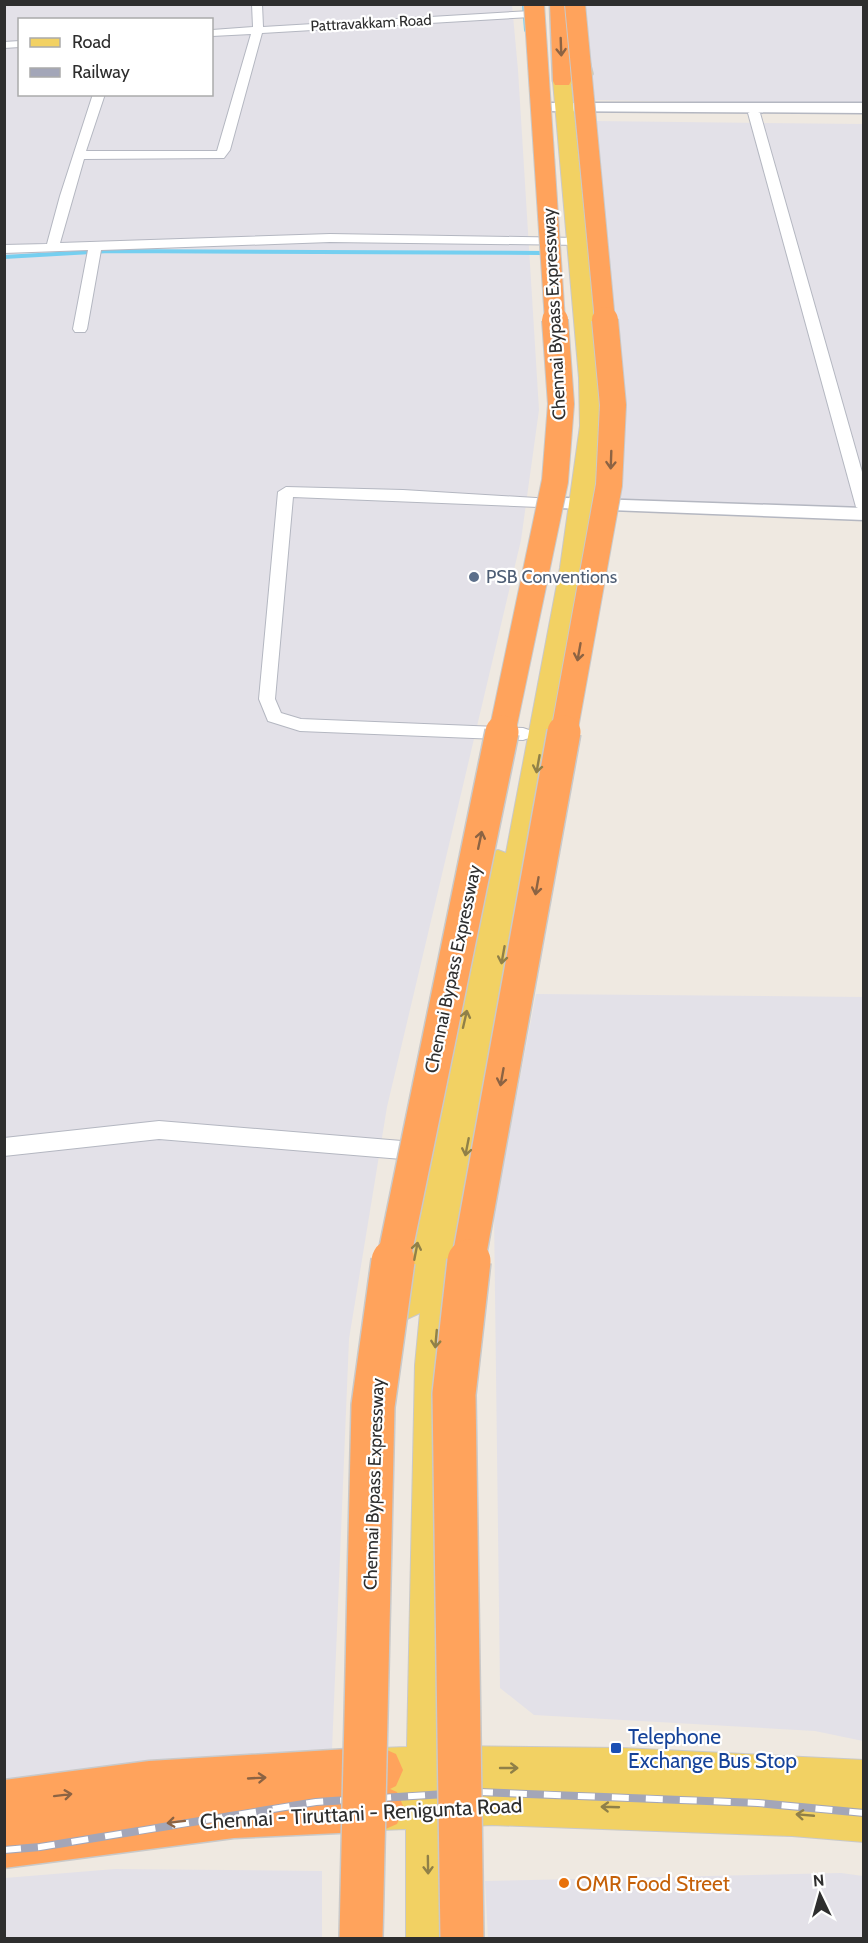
<svg xmlns="http://www.w3.org/2000/svg" width="868" height="1943" viewBox="0 0 868 1943" font-family="Cabin,sans-serif">
<style>
.industrial{fill:#e3e1e8;fill-rule:evenodd}
.lines{fill:none;stroke-linecap:round;stroke-linejoin:round}
.stream{stroke:#75cff0;stroke-width:4}
.street-casing{stroke:#b4b7c1;stroke-width:2}
.secondary-casing{stroke:#b4b7c1;stroke-width:3}
.primary-casing{stroke:#c9c9c9;stroke-width:2}
.highway-casing{stroke:#c9c9c9;stroke-width:3}
.street{fill:#fff;fill-rule:evenodd}
.secondary{fill:#fff;fill-rule:evenodd}
.primary{fill:#f2d163;fill-rule:evenodd}
.highway{fill:#ffa35c;fill-rule:evenodd}
.rail-casing{stroke:#a3a6b8;stroke-width:8}
.rail{stroke:#fff;stroke-width:6;stroke-dasharray:17;stroke-linecap:butt}
.highway-bridge-far3-casing{stroke:#c9c9c9;stroke-width:22;stroke-linecap:butt}
.highway-bridge-far2-casing{stroke:#c9c9c9;stroke-width:28;stroke-linecap:butt}
.highway-bridge-far1-casing{stroke:#c9c9c9;stroke-width:36;stroke-linecap:butt}
.highway-bridge-casing{stroke:#c9c9c9;stroke-width:46;stroke-linecap:butt}
.highway-bridge-far3{stroke:#ffa35c;stroke-width:20}
.highway-bridge-far2{stroke:#ffa35c;stroke-width:26}
.highway-bridge-far1{stroke:#ffa35c;stroke-width:33}
.highway-bridge{stroke:#ffa35c;stroke-width:43}
.oneway{stroke:#8c6343}
.oneway2{stroke:#908048}
.service-dot{fill:#5c6f8a;stroke:#fff;stroke-width:2}
.transit-dot{fill:#1a4fb4;stroke:#fff;stroke-width:2}
.food-dot{fill:#e8710a;stroke:#fff;stroke-width:2}
.labels{text-anchor:middle;dominant-baseline:central;stroke-width:4.5;stroke-linejoin:round;paint-order:stroke}
.far-street-label{font-size:15px;fill:#2e2e2e;stroke:#fff}
.street-label{font-size:18px;fill:#2e2e2e;stroke:#fff}
.service-label{font-size:18px;fill:#4e5e75;stroke:#fff;text-anchor:start}
.near-transit-label{font-size:21px;fill:#164399;stroke:#fff;text-anchor:start}
.near-street-label{font-size:21px;fill:#2e2e2e;stroke:#fff}
.near-food-label{font-size:21px;fill:#c56008;stroke:#fff;text-anchor:start}
</style>
<rect width="100%" height="100%" fill="#efe9e1"/>
<!-- industrial -->
<g class="industrial">
<path d="M4,5h508l6,65 21,340 -18,130 -134,567 -38,232 -17,411 -327,39zM20,20h192v74h-192z"/>
<path d="M582,5h281v100l-272,-5z"/>
<path d="M593,121l270,3v385l-244,-7 3,-118z"/>
<path d="M536,994l327,3v744l-48,-10 -281,-16 -34,-27 -6,-474z"/>
<path d="M115,1869l207,2v67h-317v-60z"/>
<path d="M841,1873l22,3v62h-375l-3,-57z"/>
</g>
<g class="lines">
<!-- stream -->
<g class="stream">
<path d="M524,4l2,26"/>
<path d="M4,257l105,-6 434,2v-4"/>
</g>
<defs>
<g id="street">
<path d="M252,4h10l1,23 268,-16 5,3 -5,3 -269,16 -32,117 -6,8 -140,1 -24,84 270,-9 248,4 6,4 -2,3 -252,-3 -229,8 -14,79 -2,3h-10l-2,-3 15,-79 -84,3v-8l43,-1 13,-48 33,-102h12l-19,57h131l34,-117 -39,2v-6l41,-3z"/>
<path d="M20,41v6l-16,1v-6z"/>
<path d="M754,110l6,3 104,366v32l-8,-4 -108,-394z"/>
<path d="M286,487l117,3 165,10 3,3 -8,5 -270,-11 -18,202 6,14 20,6 222,9 6,2 3,4 -3,4 -6,2 -223,-9 -32,-10 -9,-22 19,-207z"/>
<path d="M159,1121l267,22 7,3 4,6 -4,6 -7,3 -267,-22 -155,17v-18z"/>
</g>
<g id="secondary">
<path d="M548,103h316v10l-322,-2 -2,-3z"/>
<path d="M566,498l298,10v12l-305,-12 -3,-4 3,-4z"/>
</g>
<path id="primary" d="M582,54l6,1 5,19 -3,4 -19,6 30,294 3,48 -18,142 -127,720 -6,77 -3,381 172,2 242,12v82l-72,-6 -300,-11 -42,2 2,111h-46v-109l-25,1 -16,-6 -6,-16 6,-16 9,-3 -9,-4 -7,-15 7,-15 15,-7 27,-1 8,-382 5,-52 -13,6 -13,-5 -5,-11 31,-167 63,-275 4,-8 11,-3 8,3 54,-285 20,-142 -1,-48 -26,-297 3,-4 19,-6 -2,-12 3,-4z"/>
<g id="highway">
<path d="M550,4h18l3,77 -2,4h-14l-2,-4z"/>
<path d="M380,1747l16,7 7,16 -7,16 -6,3 7,3 7,16 -7,16 -16,7 -147,7 -230,30v-88l145,-19z"/>
</g>
</defs>
<!-- street casing -->
<use href="#street" class="street-casing"/>
<!-- secondary casing -->
<use href="#secondary" class="secondary-casing"/>
<!-- primary casing -->
<use href="#primary" class="primary-casing"/>
<!-- highway casing -->
<use href="#highway" class="highway-casing"/>
<!-- street -->
<use href="#street" class="street"/>
<!-- secondary -->
<use href="#secondary" class="secondary"/>
<!-- primary -->
<use href="#primary" class="primary"/>
<!-- highway -->
<use href="#highway" class="highway"/>
<defs>
<path id="rail" d="M4,1850l36,-3 276,-45 162,-10 280,11 106,10"/>
</defs>
<!-- rail casing -->
<use href="#rail" class="rail-casing"/>
<!-- rail -->
<use href="#rail" class="rail"/>
<defs>
<g id="highway-bridge-far3">
<path d="M534,4l21,317"/>
<path d="M575,4l30,317"/>
</g>
<g id="highway-bridge-far2">
<path d="M502,733l53,-252 6,-77 -6,-84"/>
<path d="M564,733l45,-248 4,-80 -8,-85"/>
</g>
<g id="highway-bridge-far1">
<path d="M393,1263l109,-531"/>
<path d="M468,1263l96,-531"/>
</g>
<g id="highway-bridge">
<path d="M361,1938l12,-532 20,-145"/>
<path d="M462,1938l-8,-544 15,-133"/>
</g>
</defs>
<!-- highway-bridge-far3 casing -->
<use href="#highway-bridge-far3" class="highway-bridge-far3-casing"/>
<!-- highway-bridge-far2 casing -->
<use href="#highway-bridge-far2" class="highway-bridge-far2-casing"/>
<!-- highway-bridge-far1 casing -->
<use href="#highway-bridge-far1" class="highway-bridge-far1-casing"/>
<!-- highway-bridge casing -->
<use href="#highway-bridge" class="highway-bridge-casing"/>
<!-- highway-bridge-far3 -->
<use href="#highway-bridge-far3" class="highway-bridge-far3"/>
<!-- highway-bridge-far2 -->
<use href="#highway-bridge-far2" class="highway-bridge-far2"/>
<!-- highway-bridge-far1 -->
<use href="#highway-bridge-far1" class="highway-bridge-far1"/>
<!-- highway-bridge -->
<use href="#highway-bridge" class="highway-bridge"/>
</g>
<!-- one-way arrows -->
<defs><path id="oneway-shaft" d="M-6 0H5M1.5-3L5.5 0L1.5 3" fill="none" stroke-width="1.6" stroke-linecap="round" stroke-linejoin="round" transform="scale(1.5)"/></defs>
<g class="oneway">
<use href="#oneway-shaft" transform="translate(561 47) rotate(88)"/>
<use href="#oneway-shaft" transform="translate(611 460) rotate(92)"/>
<use href="#oneway-shaft" transform="translate(579 652) rotate(100)"/>
<use href="#oneway-shaft" transform="translate(480 840) rotate(-78)"/>
<use href="#oneway-shaft" transform="translate(537 886) rotate(100)"/>
<use href="#oneway-shaft" transform="translate(502 1077) rotate(100)"/>
<use href="#oneway-shaft" transform="translate(257 1778) rotate(-3)"/>
<use href="#oneway-shaft" transform="translate(63 1795) rotate(-7)"/>
<use href="#oneway-shaft" transform="translate(176 1822) rotate(173)"/>
</g>
<g class="oneway2">
<use href="#oneway-shaft" transform="translate(538 764) rotate(100)"/>
<use href="#oneway-shaft" transform="translate(503 955) rotate(100)"/>
<use href="#oneway-shaft" transform="translate(465 1019) rotate(-77)"/>
<use href="#oneway-shaft" transform="translate(467 1147) rotate(101)"/>
<use href="#oneway-shaft" transform="translate(416 1251) rotate(-79)"/>
<use href="#oneway-shaft" transform="translate(436 1339) rotate(95)"/>
<use href="#oneway-shaft" transform="translate(509 1768)"/>
<use href="#oneway-shaft" transform="translate(610 1807) rotate(-178)"/>
<use href="#oneway-shaft" transform="translate(805 1815) rotate(-175)"/>
<use href="#oneway-shaft" transform="translate(428 1865) rotate(89)"/>
</g>
<!-- markers -->
<circle class="service-dot" cx="474" cy="577" r="6"/>
<rect class="transit-dot" x="610" y="1742" width="12" height="12" rx="3"/>
<circle class="food-dot" cx="564" cy="1883" r="6"/>
<g class="labels">
<!-- far-street labels -->
<g class="far-street-label">
<text transform="translate(371 23) rotate(-3)">Pattravakkam Road</text>
</g>
<!-- street labels -->
<g class="street-label">
<text transform="translate(554 314) rotate(-93)">Chennai Bypass Expressway</text>
<text transform="translate(453 969) rotate(-78)">Chennai Bypass Expressway</text>
<text transform="translate(374 1484) rotate(-88)">Chennai Bypass Expressway</text>
</g>
<!-- service labels -->
<g class="service-label">
<text x="486" y="577">PSB Conventions</text>
</g>
<!-- near-transit labels -->
<g class="near-transit-label">
<text x="628" y="1736">Telephone<tspan x="628" dy="24">Exchange Bus Stop</tspan></text>
</g>
<!-- near-street labels -->
<g class="near-street-label">
<text transform="translate(361 1813) rotate(-3)">Chennai - Tiruttani - Renigunta Road</text>
</g>
<!-- near-food labels -->
<g class="near-food-label">
<text x="576" y="1883">OMR Food Street</text>
</g>
</g>
<!-- border -->
<rect width="868" height="1943" fill="none" stroke="#2e2e2e" stroke-width="12"/>
<!-- legend -->
<rect x="18" y="18" width="195" height="78" fill="#ffffff" stroke="#ababab" stroke-width="1.5"/>
<rect x="30" y="38" width="30" height="9" fill="#f2d163" stroke="#ababab" stroke-width="1.5"/>
<text x="72" y="48" font-size="18" fill="#2e2e2e">Road</text>
<rect x="30" y="68" width="30" height="9" fill="#a3a6b8" stroke="#ababab" stroke-width="1.5"/>
<text x="72" y="78" font-size="18" fill="#2e2e2e">Railway</text>
<!-- north arrow -->
<g transform="translate(820 1895) rotate(355)" stroke="#ffffff" stroke-width="4.5" paint-order="stroke">
<path d="M0-4.5L10 22L0 15L-10 22Z" fill="#2e2e2e"/>
<text y="-9" font-size="16" font-weight="bold" text-anchor="middle" fill="#2e2e2e">N</text>
</g>
</svg>
